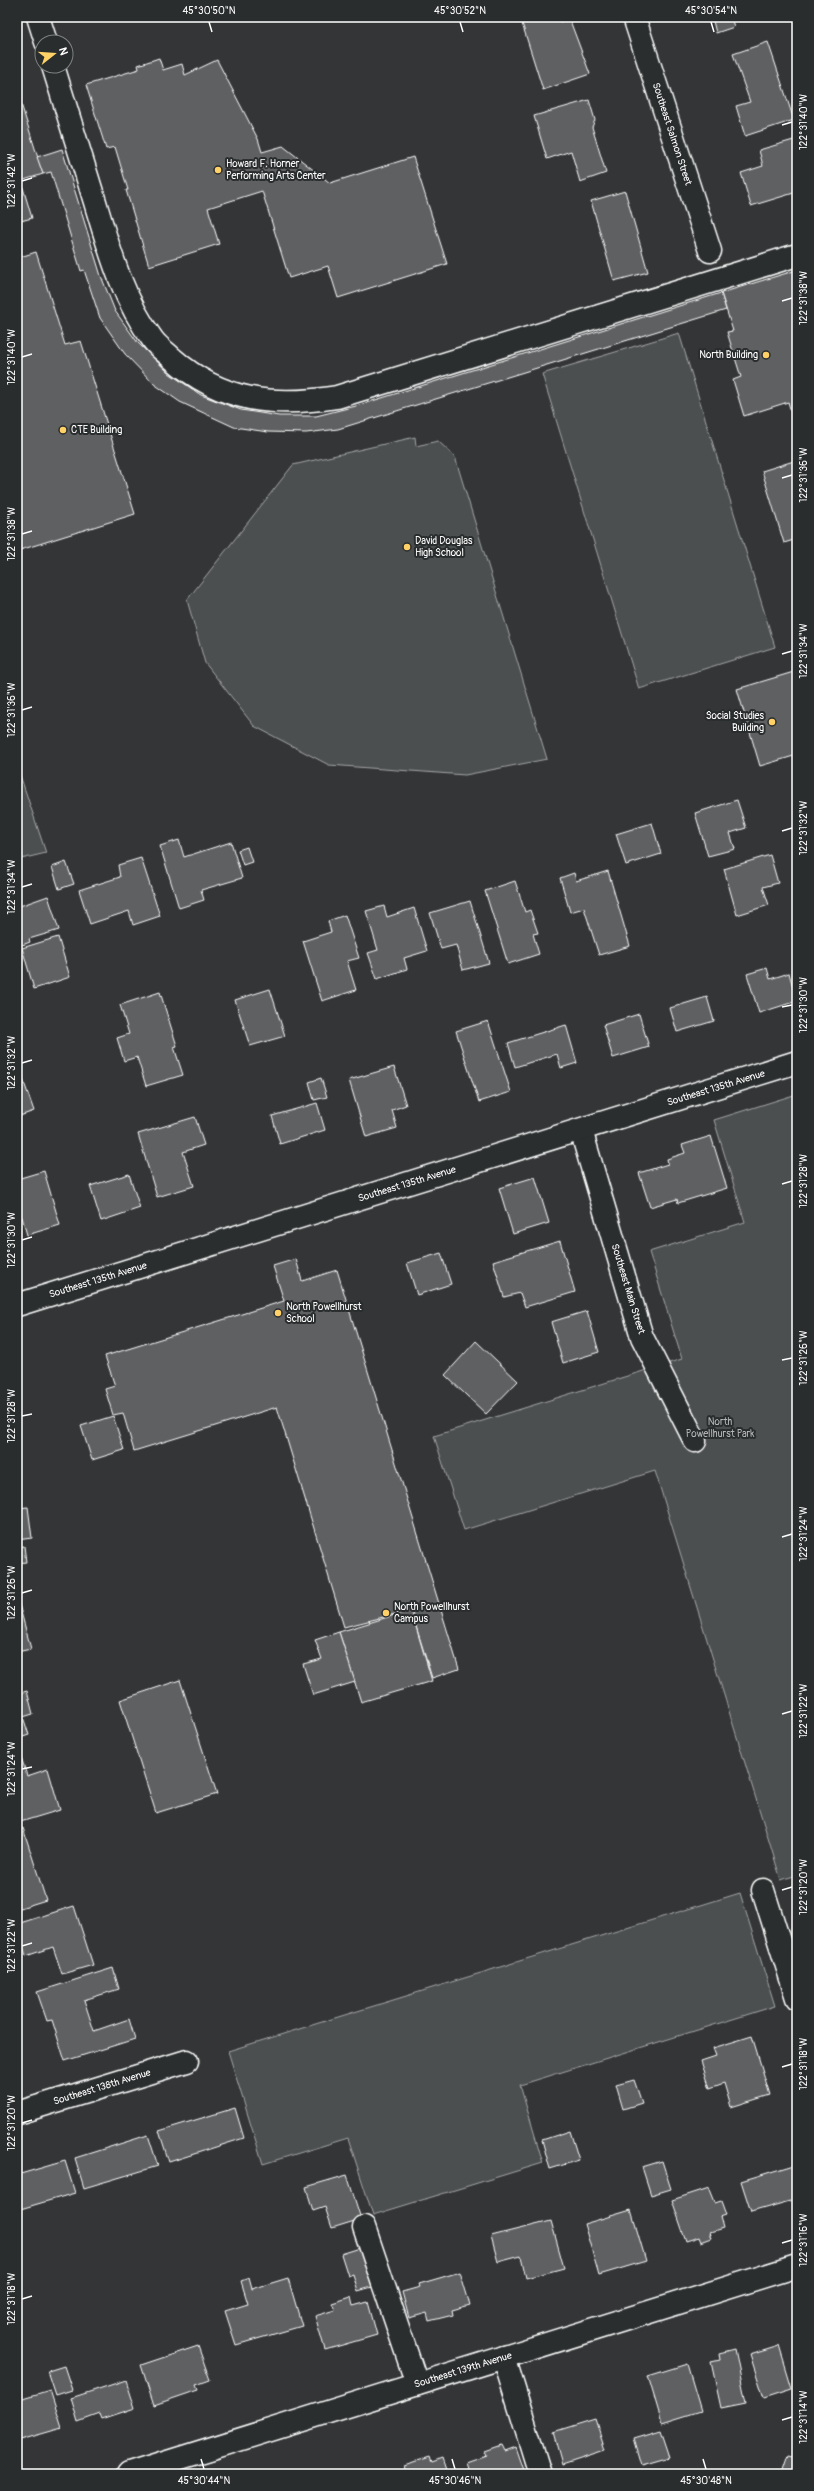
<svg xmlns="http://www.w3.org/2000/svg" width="814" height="2491" viewBox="0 0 814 2491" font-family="Pangolin,sans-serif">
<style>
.green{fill:#4c4f50;stroke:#a6a7a8}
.building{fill:#5f6162;stroke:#fff}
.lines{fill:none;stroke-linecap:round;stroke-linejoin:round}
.minor-casing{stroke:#fff;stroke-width:25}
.minor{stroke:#2a2d2e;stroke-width:22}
.ticks{fill:none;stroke:#fff;stroke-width:1.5}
.poi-dot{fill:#ffd166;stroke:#2a2d2e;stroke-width:1.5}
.labels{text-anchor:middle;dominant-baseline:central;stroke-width:4;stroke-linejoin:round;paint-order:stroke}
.street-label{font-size:10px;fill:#fff;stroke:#2a2d2e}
.poi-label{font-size:10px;fill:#fff;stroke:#2a2d2e;text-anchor:start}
.park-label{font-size:10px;fill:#b7b9b9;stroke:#2a2d2e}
.neatline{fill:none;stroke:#fff;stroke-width:1.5}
.ticks-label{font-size:10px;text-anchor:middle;fill:#fff}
</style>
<rect width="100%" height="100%" fill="#333536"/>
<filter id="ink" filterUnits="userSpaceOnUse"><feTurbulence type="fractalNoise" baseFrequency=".025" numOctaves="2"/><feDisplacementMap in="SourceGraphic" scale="8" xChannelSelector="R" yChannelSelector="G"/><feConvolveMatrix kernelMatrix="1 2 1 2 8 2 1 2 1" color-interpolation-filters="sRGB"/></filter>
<g filter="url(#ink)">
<!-- green -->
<g class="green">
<path d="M679,333l96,314 -136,42 -97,-315z"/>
<path d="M415,437l1,9 22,-5 17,16 92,302 -82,16 -136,-10 -75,-39 -49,-63 -18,-63 106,-135z"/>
<path d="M17,766l29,87 -29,7z"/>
<path d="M797,1094v781l-16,5 -126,-409 -191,59 -30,-94 248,-77 -33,-107 96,-30 -31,-102z"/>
<path d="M740,1893l35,113 -255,79 23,78 -170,52 -25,-77 -85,26 -35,-113z"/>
</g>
<!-- building -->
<g class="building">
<path d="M520,17h38l2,5 9,-4 21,56 -47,16z"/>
<path d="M712,17h19l3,10 -18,6z"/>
<path d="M768,42l26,78 -49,16 -9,-30 14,-4 -17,-48z"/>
<path d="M159,58l4,12 19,-6 3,11 32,-15 41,79 4,13 21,-6 47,37 83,-26 34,107 -109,34 -10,-32 -39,12 -27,-87 -54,17 11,36 -70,22 -23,-76h2l-13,-43 -9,2 -20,-64 53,-16 -1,-4z"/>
<path d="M17,91l26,83 -22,7 11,37 -15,4z"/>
<path d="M589,100l6,20 -3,7 14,46 -26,9 -9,-31 -24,8 -13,-43z"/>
<path d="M797,139v53l-46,14 -10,-33 22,-7 -4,-16z"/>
<path d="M62,149l39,127 14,35 23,32 31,30 32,22 40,15 38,6h37l40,-10 365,-113 5,17 -388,119 -32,4 -38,-1 -34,-5 -54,-25 -26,-18 -29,-30 -25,-36 -16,-48 -3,1 -30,-99 -8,2 -6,-17z"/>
<path d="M625,191l23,81 -34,9 -23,-80z"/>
<path d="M36,252l29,93 16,-4 54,173 -118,37v-293z"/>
<path d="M797,270v161l-9,-29 -44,14 -11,-36 8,-3 -14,-45 6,-1 -12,-38z"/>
<path d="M797,460v79l-13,4 -22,-72z"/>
<path d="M797,671v84l-37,11 -23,-77z"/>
<path d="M737,800l9,28 -16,5 5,16 -27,7 -13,-43z"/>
<path d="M652,823l9,31 -35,11 -10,-31z"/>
<path d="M179,840l5,17 47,-15 11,36 -41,12 3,10 -25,8 -19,-62z"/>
<path d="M247,847l5,15 -9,3 -5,-15z"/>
<path d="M770,855l8,28 -15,4 6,18 -32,10 -13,-46z"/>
<path d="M141,858l19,58 -27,9 -4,-14 -39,13 -11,-34 41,-13 -2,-12z"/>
<path d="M66,862l8,22 -15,5 -7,-22z"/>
<path d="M608,871l22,75 -31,9 -15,-47 -14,4 -10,-34 14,-5 2,8z"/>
<path d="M515,881l10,31 5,-2 8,23 -5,1 6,20 -31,10 -23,-73z"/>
<path d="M48,896l11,34 -30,9 1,3 -13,5v-40z"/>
<path d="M470,901l19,62 -26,7 -7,-25 -15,4 -11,-36z"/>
<path d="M384,906l3,11 27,-9 13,43 -23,7 3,11 -30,10 -9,-26 10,-3 -12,-39z"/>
<path d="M345,915l14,43 -12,3 9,29 -34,11 -19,-60 28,-9 -3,-11z"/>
<path d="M58,937l12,40 -36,12 -12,-41z"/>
<path d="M767,968l3,11 19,-6 8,28 -38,12 -12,-39z"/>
<path d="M270,989l15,47 -35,10 -15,-46z"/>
<path d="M160,992l17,54 -3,1 9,28 -37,11 -9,-29 -13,4 -7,-23 12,-4 -9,-29z"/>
<path d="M707,997l7,24 -37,11 -7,-24z"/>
<path d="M639,1014l10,33 -36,11 -10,-33z"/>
<path d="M488,1021l23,71 -32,10 -23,-71z"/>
<path d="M566,1025l11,38 -16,5 -4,-14 -42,13 -7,-24z"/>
<path d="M394,1067l12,38 -14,5 5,18 -31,9 -17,-57z"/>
<path d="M20,1071l14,40 -17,6v-45z"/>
<path d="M321,1078l6,19 -13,3 -5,-18z"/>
<path d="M317,1103l8,27 -45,14 -8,-28z"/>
<path d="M195,1117l9,28 -21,7 11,34 -37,11 -19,-63z"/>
<path d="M711,1136l16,52 -49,15 -1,-4 -27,8 -11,-34 29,-9 -1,-5 18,-6 -3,-8z"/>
<path d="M44,1171l16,54 -33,10 -5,-18 -5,1v-39z"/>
<path d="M129,1174l11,34 -39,13 -11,-35z"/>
<path d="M535,1177l14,46 -36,11 -14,-46z"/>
<path d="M560,1241l15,51 -50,15 -5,-14 -16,4 -11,-36z"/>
<path d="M441,1253l10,31 -34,11 -10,-32z"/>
<path d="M296,1259l6,22 35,-11 122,399 -27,9 -21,-68 -67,17 -67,-220 -143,44 -11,-38 -10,2 -8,-26 10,-3 -10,-30 179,-55 -11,-35z"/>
<path d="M587,1311l12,41 -36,11 -12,-41z"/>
<path d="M476,1341l42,40 -32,33 -41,-39z"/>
<path d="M113,1416l11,34 -32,10 -11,-34z"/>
<path d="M28,1507l4,31 -15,2v-32z"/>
<path d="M24,1546l2,16 -9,1v-16z"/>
<path d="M17,1597l14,52 -14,3z"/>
<path d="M411,1610l21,71 -71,21 -22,-70z"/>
<path d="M339,1632l16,50 -42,13 -10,-31 19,-5 -7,-19z"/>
<path d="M180,1680l37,114 -61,19 -36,-113z"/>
<path d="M27,1691l6,23 -10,3 6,18 -12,4v-45z"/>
<path d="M17,1744l10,32 21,-7 12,41 -43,13z"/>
<path d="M23,1828l23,72 -29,9v-79z"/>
<path d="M74,1906l19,59 -31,9 -9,-27 -27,9 -9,-32z"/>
<path d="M113,1968l6,21 -35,11 10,31 35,-12 6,20 -70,22 -13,-41 -5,1 -10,-29z"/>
<path d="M752,2036l18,59 -39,12 -7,-24 -14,5 -9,-27 15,-5 -3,-8z"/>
<path d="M634,2080l8,23 -19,6 -7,-24z"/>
<path d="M235,2108l9,30 -75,24 -10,-31z"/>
<path d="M570,2131l9,29 -29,9 -8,-29z"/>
<path d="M148,2135l10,31 -74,22 -9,-30z"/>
<path d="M65,2161l10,32 -58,17v-35z"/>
<path d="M662,2161l9,28 -20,6 -9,-28z"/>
<path d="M797,2164v35l-46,13 -10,-31z"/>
<path d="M347,2175l14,44 -29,9 -7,-21 -12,4 -7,-24z"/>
<path d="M709,2188l6,15 6,-2 5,14 -6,2 3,11 -13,4 2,6 -11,4 -2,-5 -13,4 -14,-41z"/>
<path d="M631,2210l15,51 -47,14 -15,-51z"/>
<path d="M551,2221l13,47 -38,10 -5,-22 -23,6 -7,-26z"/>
<path d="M360,2248l12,39 -14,4 -5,-17 -5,2 -7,-22z"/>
<path d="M460,2272l10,33 -18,5 1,5 -24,6 -2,-8 -18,5 -7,-26 18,-5 -1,-3z"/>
<path d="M249,2278l3,11 36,-11 14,48 -66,19 -11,-34 23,-7 -7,-23z"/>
<path d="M351,2297l2,9 15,-4 9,33 -52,15 -10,-34 20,-6 -3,-7z"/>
<path d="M198,2346l12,34 -14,5 2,5 -44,15 -13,-40z"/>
<path d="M779,2346l13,43 -28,9 -14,-43z"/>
<path d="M735,2349l11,54 -25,5 -10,-46 9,-2 -1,-7z"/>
<path d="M687,2364l14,47 -39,12 -14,-47z"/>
<path d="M64,2366l8,24 -16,5 -8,-24z"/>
<path d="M126,2380l9,28 -33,11 -2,-5 -22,8 -7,-24z"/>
<path d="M50,2390l12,38 -45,13v-41z"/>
<path d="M595,2419l10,31 -43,14 -9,-32z"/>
<path d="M661,2430l9,27 -28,8 -8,-27z"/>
<path d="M501,2445l3,6 11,-4 9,26 -54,1 -4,-12 20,-7 -2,-4z"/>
<path d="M788,2456l9,2v16h-15z"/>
<path d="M429,2457l2,6 11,-4 5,15h-40l-3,-9z"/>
</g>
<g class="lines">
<defs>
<g id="minor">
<path d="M38,17l8,25"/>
<path d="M634,17l76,234"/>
<path d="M53,66c14,45 28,91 42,136 14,47 28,98 58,138 5,7 14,13 20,19 49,43 101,48 164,38l460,-142"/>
<path d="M581,1130l61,207 53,104"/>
<path d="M17,1305l780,-243"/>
<path d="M763,1890l34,108"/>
<path d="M17,2113l170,-52"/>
<path d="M364,2227l53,157"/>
<path d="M504,2357l36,117"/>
<path d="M129,2474l668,-208"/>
</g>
</defs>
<!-- minor casing -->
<use href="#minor" class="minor-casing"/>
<!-- minor -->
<use href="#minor" class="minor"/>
</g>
</g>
<!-- ticks -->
<path class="ticks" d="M209,22l3,10M460,22l3,10M711,22l3,10M782,125l10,-3M22,181l10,-3M782,301l10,-3M22,357l10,-3M782,478l10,-3M22,534l10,-3M782,654l10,-3M22,710l10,-3M782,831l10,-3M22,887l10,-3M782,1007l10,-2M22,1063l10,-3M782,1184l10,-3M22,1240l10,-3M782,1360l10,-2M22,1416l10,-2M782,1537l10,-3M22,1593l10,-3M782,1714l10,-3M22,1769l10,-2M782,1890l10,-3M22,1946l10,-3M782,2067l10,-3M22,2123l10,-3M782,2243l10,-3M22,2299l10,-3M782,2420l10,-3M201,2459l3,10M452,2459l3,10M703,2459l3,10"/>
<!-- markers -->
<g class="poi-dot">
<circle cx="218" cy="170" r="4"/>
<circle cx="766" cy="355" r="4"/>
<circle cx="63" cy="430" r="4"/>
<circle cx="407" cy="547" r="4"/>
<circle cx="772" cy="722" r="4"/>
<circle cx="278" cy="1313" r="4"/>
<circle cx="386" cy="1613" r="4"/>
</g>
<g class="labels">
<!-- street labels -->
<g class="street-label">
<text transform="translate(672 134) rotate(72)">Southeast Salmon Street</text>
<text transform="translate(716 1088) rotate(-17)">Southeast 135th Avenue</text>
<text transform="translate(407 1184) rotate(-17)">Southeast 135th Avenue</text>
<text transform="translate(98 1280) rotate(-17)">Southeast 135th Avenue</text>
<text transform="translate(628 1289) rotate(73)">Southeast Main Street</text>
<text transform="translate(102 2087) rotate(-17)">Southeast 138th Avenue</text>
<text transform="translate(463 2370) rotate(-17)">Southeast 139th Avenue</text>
</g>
<!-- poi labels -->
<g class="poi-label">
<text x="226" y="164">Howard F. Horner<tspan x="226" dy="12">Performing Arts Center</tspan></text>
<text x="758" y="355" text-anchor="end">North Building</text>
<text x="71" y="430">CTE Building</text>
<text x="415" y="541">David Douglas<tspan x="415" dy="12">High School</tspan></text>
<text x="764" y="716" text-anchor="end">Social Studies<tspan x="764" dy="12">Building</tspan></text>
<text x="286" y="1307">North Powellhurst<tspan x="286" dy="12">School</tspan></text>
<text x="394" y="1607">North Powellhurst<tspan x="394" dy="12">Campus</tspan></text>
</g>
<!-- park labels -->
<g class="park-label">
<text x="720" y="1422">North<tspan x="720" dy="12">Powellhurst Park</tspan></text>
</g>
</g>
<!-- margin -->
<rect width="814" height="2491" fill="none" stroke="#2a2d2e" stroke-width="44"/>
<!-- north arrow -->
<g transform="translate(54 54) rotate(73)"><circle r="19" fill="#2a2d2e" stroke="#7f8182"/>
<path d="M0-3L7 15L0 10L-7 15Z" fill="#ffd166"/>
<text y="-6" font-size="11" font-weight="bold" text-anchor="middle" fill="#ffffff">N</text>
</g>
<rect x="22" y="22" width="770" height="2447" class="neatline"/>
<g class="ticks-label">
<text x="209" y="14">45°30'50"N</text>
<text x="460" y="14">45°30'52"N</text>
<text x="711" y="14">45°30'54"N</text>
<text transform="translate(803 122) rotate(-90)" y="4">122°31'40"W</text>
<text transform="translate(11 181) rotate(-90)" y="4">122°31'42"W</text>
<text transform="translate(803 298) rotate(-90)" y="4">122°31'38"W</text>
<text transform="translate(11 357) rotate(-90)" y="4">122°31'40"W</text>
<text transform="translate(803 475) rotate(-90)" y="4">122°31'36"W</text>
<text transform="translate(11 534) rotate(-90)" y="4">122°31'38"W</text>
<text transform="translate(803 651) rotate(-90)" y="4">122°31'34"W</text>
<text transform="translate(11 710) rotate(-90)" y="4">122°31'36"W</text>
<text transform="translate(803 828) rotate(-90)" y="4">122°31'32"W</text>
<text transform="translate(11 887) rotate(-90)" y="4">122°31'34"W</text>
<text transform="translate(803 1005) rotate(-90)" y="4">122°31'30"W</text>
<text transform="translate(11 1063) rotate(-90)" y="4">122°31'32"W</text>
<text transform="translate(803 1181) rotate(-90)" y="4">122°31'28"W</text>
<text transform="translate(11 1240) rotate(-90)" y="4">122°31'30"W</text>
<text transform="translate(803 1358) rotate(-90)" y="4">122°31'26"W</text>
<text transform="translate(11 1416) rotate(-90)" y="4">122°31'28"W</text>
<text transform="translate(803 1534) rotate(-90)" y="4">122°31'24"W</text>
<text transform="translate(11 1593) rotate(-90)" y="4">122°31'26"W</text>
<text transform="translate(803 1711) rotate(-90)" y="4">122°31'22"W</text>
<text transform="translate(11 1769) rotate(-90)" y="4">122°31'24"W</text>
<text transform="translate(803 1887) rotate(-90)" y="4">122°31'20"W</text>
<text transform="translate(11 1946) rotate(-90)" y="4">122°31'22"W</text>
<text transform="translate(803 2064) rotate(-90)" y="4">122°31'18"W</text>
<text transform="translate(11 2123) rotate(-90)" y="4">122°31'20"W</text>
<text transform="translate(803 2240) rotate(-90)" y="4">122°31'16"W</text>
<text transform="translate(11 2299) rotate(-90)" y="4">122°31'18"W</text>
<text transform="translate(803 2417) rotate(-90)" y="4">122°31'14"W</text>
<text x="204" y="2484">45°30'44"N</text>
<text x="455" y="2484">45°30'46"N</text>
<text x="706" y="2484">45°30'48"N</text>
</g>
</svg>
